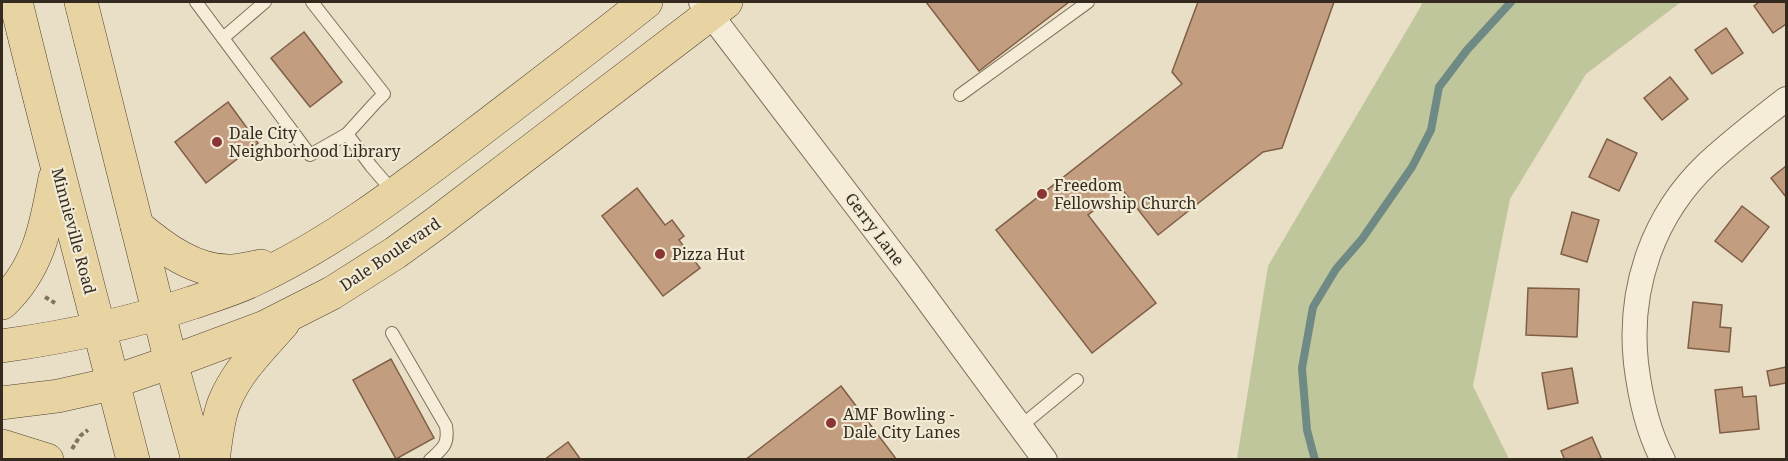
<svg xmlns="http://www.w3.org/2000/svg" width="1788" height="461" viewBox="0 0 1788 461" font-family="'Noto Serif',serif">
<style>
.green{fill:#c0c69b}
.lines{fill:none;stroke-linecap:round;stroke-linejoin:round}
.stream{stroke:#6f8a84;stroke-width:8}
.building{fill:#c39d80;stroke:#7f5e46;stroke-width:1.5}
.service-casing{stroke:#82725e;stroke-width:14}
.minor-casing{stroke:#82725e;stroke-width:26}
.primary-casing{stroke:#514131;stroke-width:34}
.path{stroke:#82725e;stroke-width:4;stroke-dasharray:4.5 3;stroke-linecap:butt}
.service{stroke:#f5edd8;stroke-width:12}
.minor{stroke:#f5edd8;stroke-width:24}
.primary{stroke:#e8d4a2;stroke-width:33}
.poi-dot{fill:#8b3534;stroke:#f1ead4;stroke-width:2}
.labels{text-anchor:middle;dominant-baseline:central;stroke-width:4.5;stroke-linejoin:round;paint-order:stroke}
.poi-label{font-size:16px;fill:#342a20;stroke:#f1ead4;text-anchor:start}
.street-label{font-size:16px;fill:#342a20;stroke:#f1ead4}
</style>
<rect width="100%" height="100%" fill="#e9dfc6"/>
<!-- green -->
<path class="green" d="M1422,2h259l-95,72 -76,125 -37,187 36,73h-272l31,-193 153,-260z"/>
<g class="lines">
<!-- stream -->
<path class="stream" d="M1315,460l-8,-30 -5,-62 11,-61 23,-38 26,-30 50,-72 19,-37 8,-43 28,-37 44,-48"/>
</g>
<!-- building -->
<g class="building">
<path d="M926,2h143l-90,69z"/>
<path d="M1198,2h136l-52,146 -19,4 -105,83 -36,-46 -34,26 68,88 -64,50 -96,-123 186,-146 -10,-12z"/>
<path d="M1759,2h27v22l-13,9 -19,-27z"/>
<path d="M1726,28l17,25 -31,21 -17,-24z"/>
<path d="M304,32l38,50 -32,25 -39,-49z"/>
<path d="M1670,77l18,22 -26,21 -18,-22z"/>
<path d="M228,102l30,41 -52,40 -31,-41z"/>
<path d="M1607,139l30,14 -18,38 -30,-14z"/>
<path d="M1786,166v31l-15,-19z"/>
<path d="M637,188l28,37 7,-5 12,16 -5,4 21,28 -37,28 -61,-80z"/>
<path d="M1742,206l27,21 -27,35 -27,-21z"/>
<path d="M1572,212l27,8 -12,42 -26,-8z"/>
<path d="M1528,288l51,1 -2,48 -51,-2z"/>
<path d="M1693,302l29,3 -2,22 11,1 -2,24 -41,-4z"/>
<path d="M391,359l43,79 -38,21 -43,-79z"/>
<path d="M1786,367v16l-16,3 -3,-15z"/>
<path d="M1572,368l6,35 -30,6 -6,-36z"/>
<path d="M841,386l56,74h-152z"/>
<path d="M1742,387l1,10 13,-1 3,33 -39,4 -5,-43z"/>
<path d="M1592,437l10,23h-37l-4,-9z"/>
<path d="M568,442l13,18h-37z"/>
</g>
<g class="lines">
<defs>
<g id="service">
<path d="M196,2l114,153 37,-21 24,32 24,28"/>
<path d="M312,2l72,92 -9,9 -28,31"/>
<path d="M223,38l42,-36"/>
<path d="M960,95l128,-93"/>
<path d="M392,333l54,93c3,19 -3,22 -16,34"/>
<path d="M1021,426l56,-46"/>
</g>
<g id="minor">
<path d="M701,2l206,270 138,188"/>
<path d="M1663,460c-16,-30 -23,-64 -27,-97 -8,-75 17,-148 72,-200 25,-23 52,-44 78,-64"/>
</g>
<g id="primary">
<path d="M16,2c37,153 78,305 117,458"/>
<path d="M81,2l90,360 27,98"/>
<path d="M137,226c26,22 59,47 96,45 10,-1 19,-3 28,-5"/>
<path d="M2,303c37,-35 44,-77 53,-125"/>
<path d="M2,346c64,-9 127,-22 189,-43 20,-7 41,-13 60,-22 80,-37 149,-90 219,-143 59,-45 118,-90 176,-136"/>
<path d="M2,403l56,-7 40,-9 73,-25 94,-35 67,-34 63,-40 40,-29 291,-222"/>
<path d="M2,446l45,14"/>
<path d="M213,460c3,-19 4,-39 11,-57 12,-31 37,-55 59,-80"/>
</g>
</defs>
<!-- service casing -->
<use href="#service" class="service-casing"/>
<!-- minor casing -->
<use href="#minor" class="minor-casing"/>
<!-- primary casing -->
<use href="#primary" class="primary-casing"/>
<!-- path -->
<g class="path">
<path d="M45,297l10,6"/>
<path d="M72,449l8,-13 8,-6"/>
</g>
<!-- service -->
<use href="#service" class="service"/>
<!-- minor -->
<use href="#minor" class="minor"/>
<!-- primary -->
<use href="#primary" class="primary"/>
</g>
<!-- markers -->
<g class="poi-dot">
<circle cx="217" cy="142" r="6"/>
<circle cx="1042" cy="194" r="6"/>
<circle cx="660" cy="254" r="6"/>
<circle cx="831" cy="423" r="6"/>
</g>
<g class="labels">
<!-- poi labels -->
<g class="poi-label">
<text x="229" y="133">Dale City<tspan x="229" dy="18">Neighborhood Library</tspan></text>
<text x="1054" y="185">Freedom<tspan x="1054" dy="18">Fellowship Church</tspan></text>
<text x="672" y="254">Pizza Hut</text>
<text x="843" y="414">AMF Bowling -<tspan x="843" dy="18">Dale City Lanes</tspan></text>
</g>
<!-- street labels -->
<g class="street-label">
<text transform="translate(875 229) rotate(53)">Gerry Lane</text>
<text transform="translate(74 231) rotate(75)">Minnieville Road</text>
<text transform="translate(390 254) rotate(-34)">Dale Boulevard</text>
</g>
</g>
<!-- border -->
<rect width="1788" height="461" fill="none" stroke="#342a20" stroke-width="6"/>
</svg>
